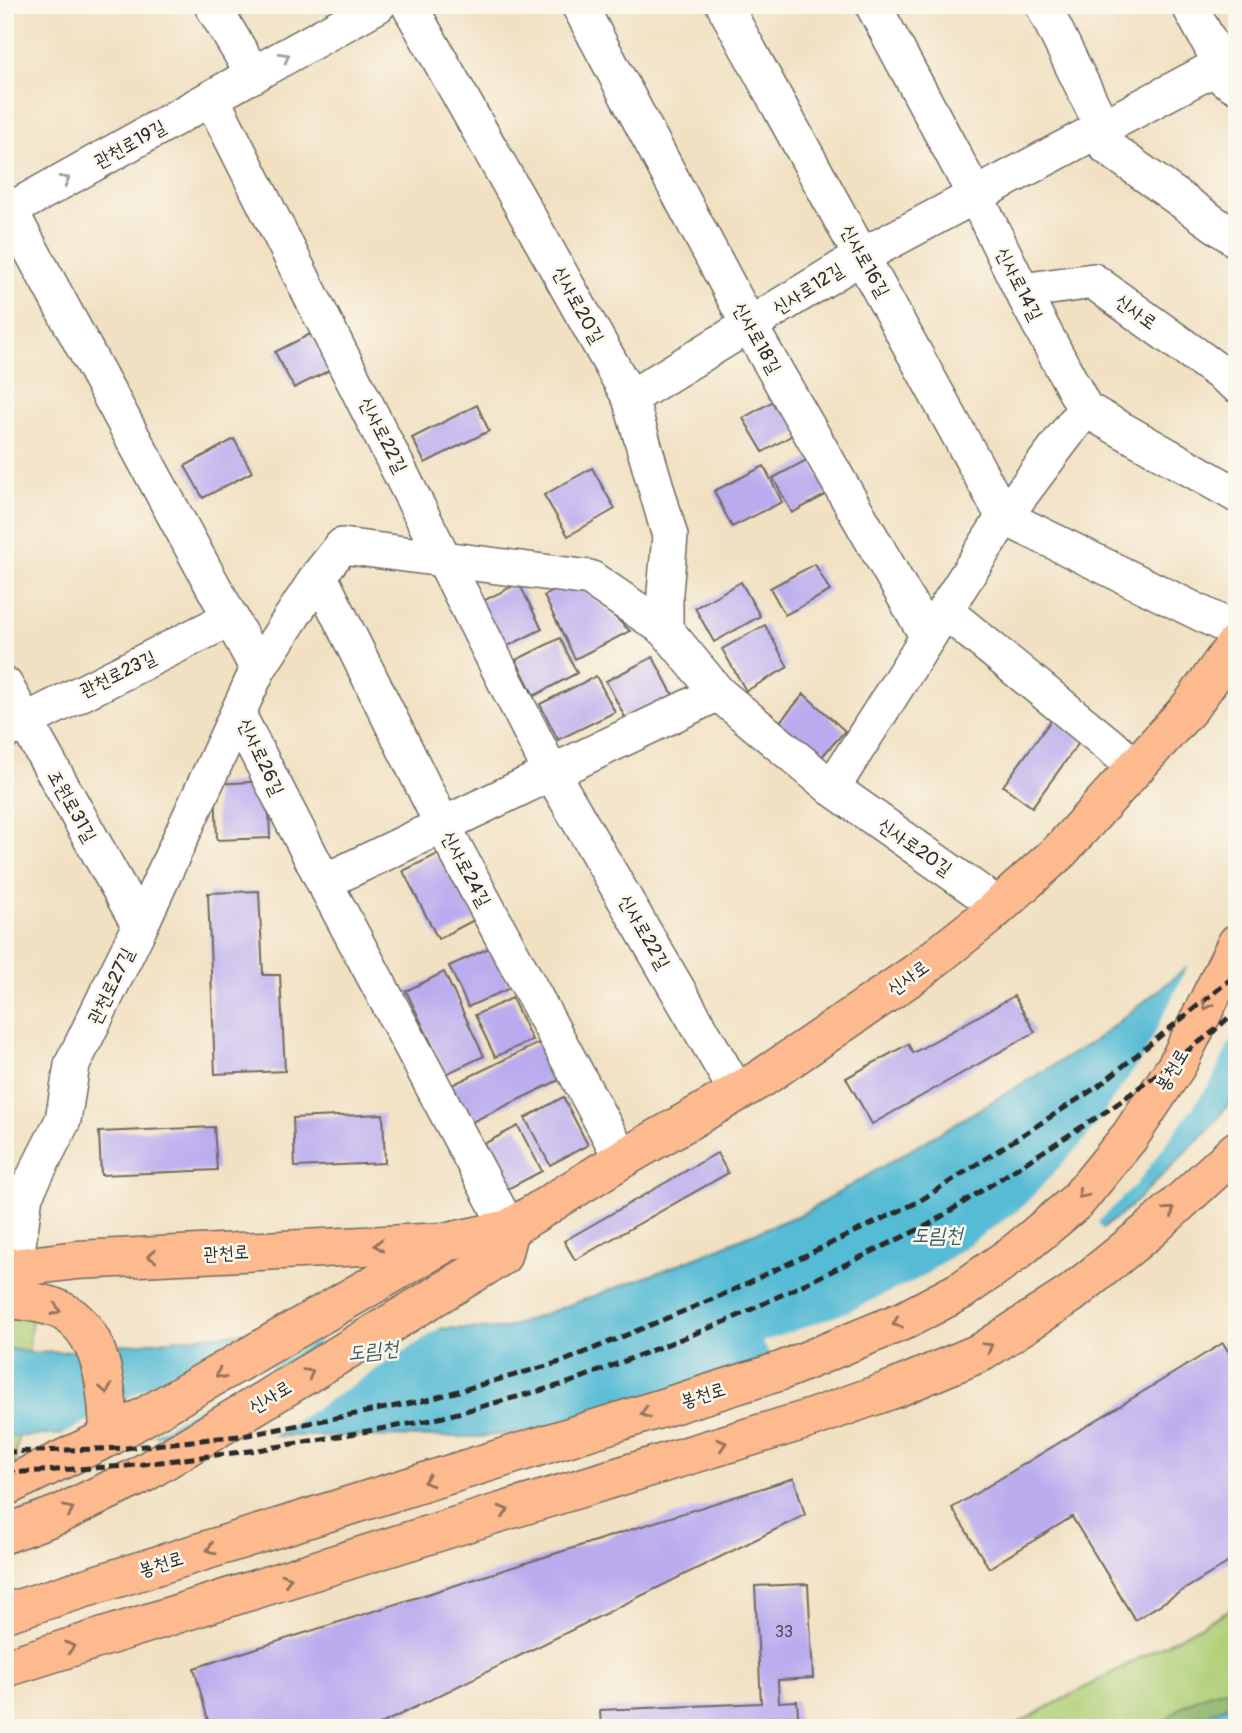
<svg xmlns="http://www.w3.org/2000/svg" width="1242" height="1733" viewBox="0 0 1242 1733" font-family="Pangolin,'Poor Story',sans-serif">
<style>
.green{fill:#aece76;stroke:#6c7c50;stroke-width:2}
.forest{fill:#8ab167;stroke:#5a6e49;stroke-width:2}
.water{fill:#56bbd4;stroke:#407380;stroke-width:2}
.pier{fill:#f1e0c1}
.building{fill:#b9abee}
.lines{fill:none;stroke-linecap:round;stroke-linejoin:round}
.minor-casing{stroke:#706a60;stroke-width:38}
.major-casing{stroke:#706a60;stroke-width:41}
.minor{stroke:#fff;stroke-width:35}
.major{stroke:#fcba8e;stroke-width:38}
.rail{stroke:#2b2b2b;stroke-width:5;stroke-dasharray:10 5;stroke-linecap:butt}
.oneway{stroke:#a0a0a0}
.oneway2{stroke:#94725c}
.labels{text-anchor:middle;dominant-baseline:central;stroke-width:5;stroke-linejoin:round;paint-order:stroke}
.number-label{font-size:16px;fill:#4e4b5c}
.street-label{font-size:19px;fill:#2b2b2b;stroke:#fbf7ec}
.water-label{font-size:21px;font-style:italic;fill:#3a5d66;stroke:#fbf7ec}
</style>
<rect width="100%" height="100%" fill="#fbf7ec"/>
<filter id="ink" filterUnits="userSpaceOnUse"><feTurbulence type="fractalNoise" baseFrequency=".0143" numOctaves="2"/><feDisplacementMap in="SourceGraphic" scale="14" xChannelSelector="R" yChannelSelector="G"/><feConvolveMatrix kernelMatrix="1 2 1 2 8 2 1 2 1" color-interpolation-filters="sRGB"/></filter>
<filter id="wash" filterUnits="userSpaceOnUse"><feTurbulence type="fractalNoise" baseFrequency=".00686" numOctaves="4" result="noise"/><feDisplacementMap in="SourceGraphic" scale="28" xChannelSelector="R" yChannelSelector="G"/><feGaussianBlur stdDeviation="1.57" result="paint"/><feColorMatrix in="noise" values="0 0 0 0 0 0 0 0 0 0 0 0 0 0 0 0 0 1.4 0 .05"/><feComposite in="paint" operator="in"/></filter>
<g filter="url(#wash)">
<rect width="100%" height="100%" fill="#f1e0c1"/>
<!-- green -->
<g class="green">
<path d="M5,1277h32l-29,246 -3,1z"/>
<path d="M1237,1606v122h-228z"/>
</g>
<!-- forest -->
<path class="forest" d="M1237,1688v16l-9,1 -21,10 -18,13h-31c22,-24 46,-37 79,-40z"/>
<!-- water -->
<g class="water">
<path d="M1237,925v168l-27,35 -80,79 -76,59 -446,155 -130,16 -405,-3 -68,3v-89l27,5 28,-1 230,-25 214,2 163,-60 139,-57 288,-171 122,-96z"/>
<path d="M1237,1704v24h-48c14,-11 29,-21 48,-24z"/>
</g>
<!-- pier -->
<g class="pier">
<path d="M1237,921v106l-26,55 -73,100 -40,40 6,10 -48,37 -84,51 -87,39 -92,30 -31,-47 85,-30 75,-35 99,-69 63,-67 60,-86 46,-94z"/>
<path d="M290,1323l155,2 -176,114 -84,-1 137,-88 -5,-10 -170,98h-90l196,-111z"/>
</g>
<g id="blocks">
<!-- building -->
<g class="building">
<path d="M320,329l18,37 -44,22 -19,-36z"/>
<path d="M784,395l19,34 -40,23 -20,-34z"/>
<path d="M477,405l12,26 -64,32 -13,-25z"/>
<path d="M234,439l18,33 -49,26 -18,-32z"/>
<path d="M810,458l19,35 -37,20 -19,-35z"/>
<path d="M764,466l18,36 -50,25 -18,-36z"/>
<path d="M592,468l23,41 -47,27 -24,-41z"/>
<path d="M815,564l15,27 -45,24 -15,-27z"/>
<path d="M575,580l55,51 -55,28 -31,-63z"/>
<path d="M741,582l19,34 -46,26 -19,-34z"/>
<path d="M519,583l23,46 -40,20 -23,-46z"/>
<path d="M765,625l23,42 -42,24 -24,-42z"/>
<path d="M560,638l17,35 -43,23 -18,-36z"/>
<path d="M653,657l21,40 -47,24 -21,-40z"/>
<path d="M596,676l19,36 -57,28 -18,-36z"/>
<path d="M804,694l41,37 -28,31 -41,-36z"/>
<path d="M1052,719l29,21 -49,67 -29,-21z"/>
<path d="M268,781l2,57 -53,2 -2,-56z"/>
<path d="M442,852l34,67 -38,20 -35,-68z"/>
<path d="M259,891l4,84h17l5,96 -70,3 -7,-181z"/>
<path d="M491,947l19,41 -42,19 -19,-41z"/>
<path d="M444,972l40,84 -38,18 -40,-83z"/>
<path d="M1014,996l21,36 -163,92 -26,-46 62,-34 5,9z"/>
<path d="M512,998l20,42 -37,17 -20,-42z"/>
<path d="M541,1042l18,38 -91,44 -18,-38z"/>
<path d="M563,1097l25,48 -38,20 -25,-47z"/>
<path d="M383,1114l2,49 -90,4 -2,-49z"/>
<path d="M518,1126l24,45 -40,21 -24,-45z"/>
<path d="M214,1127l3,43 -116,5 -2,-43z"/>
<path d="M717,1153l11,20 -153,87 -11,-19z"/>
<path d="M1223,1343l14,22v192l-102,63 -63,-103 -83,51 -37,-60z"/>
<path d="M794,1478l11,37 -432,213h-163l-16,-60z"/>
<path d="M808,1584l5,94 -35,2 1,22 18,-1 2,27h-198l-1,-18 161,-7 -6,-117z"/>
</g>
</g>
</g>
<g filter="url(#ink)">
<use href="#blocks" fill-opacity="0" stroke="#706a60" stroke-width="2"/>
<g class="lines">
<defs>
<g id="minor">
<path d="M212,5l42,70"/>
<path d="M409,5l221,393 40,138 -5,56v37"/>
<path d="M579,5l170,320 179,312"/>
<path d="M724,5l280,512 233,114"/>
<path d="M873,5l103,192 46,94 63,118 152,86"/>
<path d="M1043,5l60,123 4,19 130,93"/>
<path d="M1189,5l32,59 4,15 12,7"/>
<path d="M212,99l339,673 186,320"/>
<path d="M10,211l248,458"/>
<path d="M5,213l373,-208"/>
<path d="M1022,291l71,-10 144,104"/>
<path d="M630,398l232,-142 375,-200"/>
<path d="M319,575l124,251 179,333"/>
<path d="M945,611l191,156"/>
<path d="M5,685l135,241"/>
<path d="M238,715l86,167 185,347"/>
<path d="M6,731l225,-113"/>
<path d="M832,788l172,-271 81,-108"/>
<path d="M324,882l394,-189"/>
<path d="M15,1266l10,-71 38,-75 9,-55 68,-139 118,-257 61,-94 23,-29 248,32 75,51 53,64 114,95 167,118"/>
</g>
<g id="major">
<path d="M5,1269l72,-9 368,-18"/>
<path d="M5,1298c17,3 37,4 53,11 46,19 50,85 51,128"/>
<path d="M5,1487l104,-50 338,-195 62,-13 113,-70 140,-81 154,-105 73,-58 71,-64 130,-144 47,-65"/>
<path d="M5,1534l55,-20 79,-38 363,-220 7,-27"/>
<path d="M5,1613l776,-242 124,-51 57,-30 54,-38 61,-51 53,-65 47,-71 60,-122"/>
<path d="M5,1668l490,-154 317,-96 84,-30 86,-36 89,-58 81,-66 85,-78"/>
</g>
</defs>
<!-- minor casing -->
<use href="#minor" class="minor-casing"/>
<!-- major casing -->
<use href="#major" class="major-casing"/>
<!-- minor -->
<use href="#minor" class="minor"/>
<!-- major -->
<use href="#major" class="major"/>
<!-- rail -->
<g class="rail">
<path d="M5,1452l121,-4 122,-13 179,-35 137,-39 156,-65 198,-94 179,-115 140,-113"/>
<path d="M5,1473l122,-7 131,-16 174,-30 136,-37 159,-62 201,-96 185,-118 101,-76 23,-21"/>
</g>
</g>
<!-- one-way arrows -->
<defs><path id="oneway-chevron" d="M-2-3.5L2.5 0L-2 3.5" fill="none" stroke-width="1.6" stroke-linecap="round" stroke-linejoin="round" transform="scale(1.75)"/></defs>
<g class="oneway">
<use href="#oneway-chevron" transform="translate(285 57) rotate(-29)"/>
<use href="#oneway-chevron" transform="translate(65 180) rotate(-29)"/>
</g>
<g class="oneway2">
<use href="#oneway-chevron" transform="translate(1207 1005) rotate(116)"/>
<use href="#oneway-chevron" transform="translate(1082 1194) rotate(130)"/>
<use href="#oneway-chevron" transform="translate(1170 1211) rotate(-42)"/>
<use href="#oneway-chevron" transform="translate(379 1245) rotate(177)"/>
<use href="#oneway-chevron" transform="translate(152 1256) rotate(177)"/>
<use href="#oneway-chevron" transform="translate(56 1310) rotate(20)"/>
<use href="#oneway-chevron" transform="translate(897 1323) rotate(157)"/>
<use href="#oneway-chevron" transform="translate(988 1347) rotate(-31)"/>
<use href="#oneway-chevron" transform="translate(309 1373) rotate(-31)"/>
<use href="#oneway-chevron" transform="translate(220 1374) rotate(150)"/>
<use href="#oneway-chevron" transform="translate(106 1389) rotate(79)"/>
<use href="#oneway-chevron" transform="translate(645 1413) rotate(163)"/>
<use href="#oneway-chevron" transform="translate(722 1444) rotate(-17)"/>
<use href="#oneway-chevron" transform="translate(428 1481) rotate(163)"/>
<use href="#oneway-chevron" transform="translate(69 1510) rotate(-25)"/>
<use href="#oneway-chevron" transform="translate(504 1511) rotate(-17)"/>
<use href="#oneway-chevron" transform="translate(211 1549) rotate(163)"/>
<use href="#oneway-chevron" transform="translate(287 1579) rotate(-17)"/>
<use href="#oneway-chevron" transform="translate(70 1647) rotate(-17)"/>
</g>
</g>
<g class="labels">
<!-- number labels -->
<g class="number-label">
<text x="784" y="1632">33</text>
</g>
<!-- street labels -->
<g class="street-label">
<text transform="translate(130 144) rotate(-29)">관천로19길</text>
<text transform="translate(865 261) rotate(61)">신사로16길</text>
<text transform="translate(1019 284) rotate(63)">신사로14길</text>
<text transform="translate(808 289) rotate(-32)">신사로12길</text>
<text transform="translate(578 305) rotate(61)">신사로20길</text>
<text transform="translate(1136 312) rotate(36)">신사로</text>
<text transform="translate(757 338) rotate(61)">신사로18길</text>
<text transform="translate(383 435) rotate(63)">신사로22길</text>
<text transform="translate(118 674) rotate(-26)">관천로23길</text>
<text transform="translate(261 757) rotate(65)">신사로26길</text>
<text transform="translate(72 806) rotate(61)">조원로31길</text>
<text transform="translate(915 847) rotate(35)">신사로20길</text>
<text transform="translate(466 869) rotate(62)">신사로24길</text>
<text transform="translate(644 932) rotate(60)">신사로22길</text>
<text transform="translate(908 978) rotate(-36)">신사로</text>
<text transform="translate(111 986) rotate(-64)">관천로27길</text>
<text transform="translate(1172 1070) rotate(-59)">봉천로</text>
<text transform="translate(226 1253) rotate(-3)">관천로</text>
<text transform="translate(703 1395) rotate(-17)">봉천로</text>
<text transform="translate(270 1397) rotate(-31)">신사로</text>
<text transform="translate(161 1564) rotate(-17)">봉천로</text>
</g>
<!-- water labels -->
<g class="water-label">
<text x="937" y="1235">도림천</text>
<text transform="translate(373 1351) rotate(-6)">도림천</text>
</g>
</g>
<!-- margin -->
<rect width="1242" height="1733" fill="none" stroke="#fbf7ec" stroke-width="28"/>
</svg>
